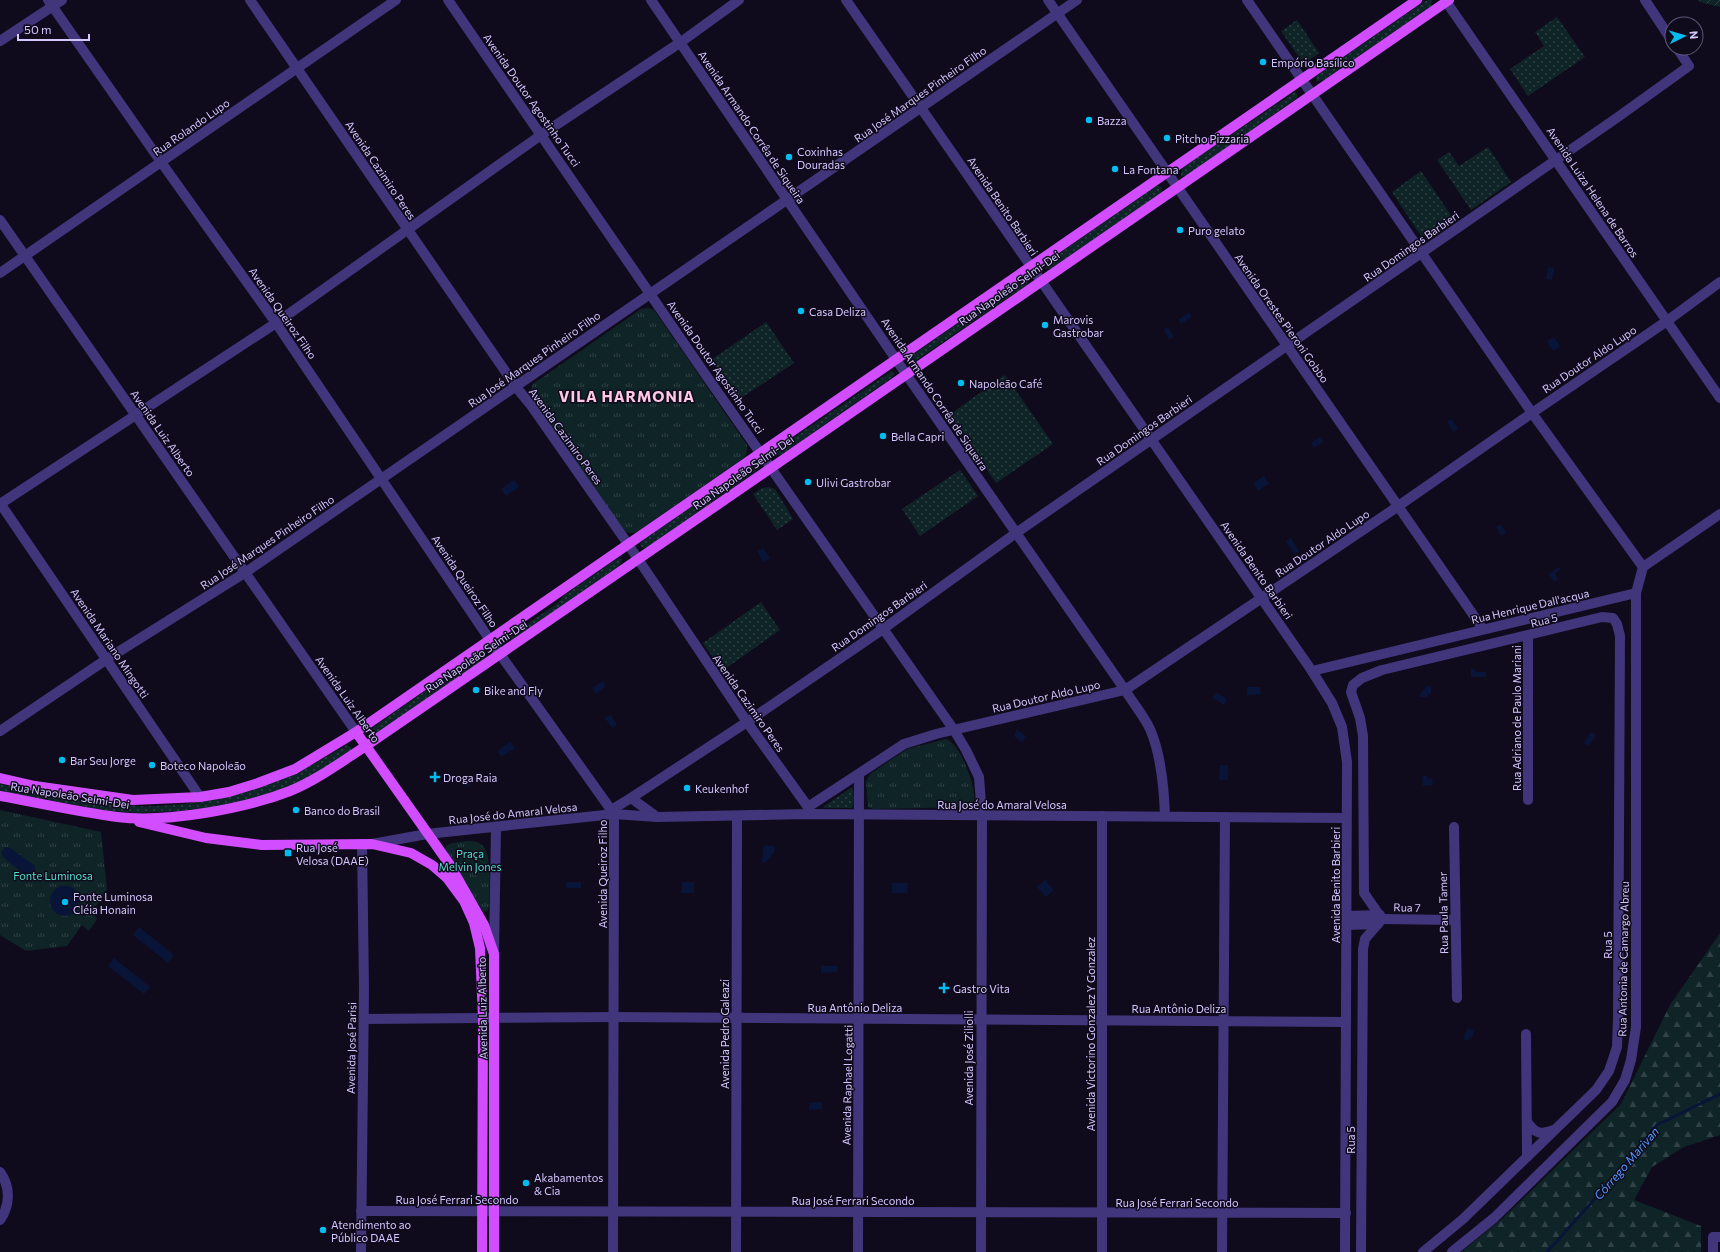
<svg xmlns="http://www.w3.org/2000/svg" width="1720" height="1252" viewBox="0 0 1720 1252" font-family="Commissioner,sans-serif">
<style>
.grass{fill:url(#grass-dots)}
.forest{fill:url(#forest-firs)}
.park{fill:url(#park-tufts)}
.garden{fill:url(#garden-furrows)}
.water{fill:#081438}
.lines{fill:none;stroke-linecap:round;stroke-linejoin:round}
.stream{stroke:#081438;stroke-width:3}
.minor{stroke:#41367b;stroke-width:10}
.major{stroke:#d24dff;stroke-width:10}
.poi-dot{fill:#00bcf1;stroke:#100b1c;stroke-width:1.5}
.labels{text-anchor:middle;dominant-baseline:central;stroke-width:3;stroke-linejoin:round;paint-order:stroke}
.poi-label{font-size:11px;fill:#d4c6ff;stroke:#100b1c;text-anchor:start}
.street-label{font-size:11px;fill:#d4c6ff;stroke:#100b1c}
.park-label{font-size:11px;fill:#53decc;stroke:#100b1c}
.water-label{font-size:12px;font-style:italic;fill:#549bff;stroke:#100b1c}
.district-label{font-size:15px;font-weight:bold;letter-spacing:1px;fill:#ffc8e4;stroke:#100b1c}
</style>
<defs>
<pattern id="grass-dots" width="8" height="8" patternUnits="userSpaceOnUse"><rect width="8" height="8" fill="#0e2426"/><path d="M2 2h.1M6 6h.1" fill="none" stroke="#304247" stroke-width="1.8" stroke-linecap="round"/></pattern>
<pattern id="forest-firs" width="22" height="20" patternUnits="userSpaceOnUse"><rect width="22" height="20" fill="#0e2426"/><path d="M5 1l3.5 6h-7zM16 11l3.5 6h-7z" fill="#304247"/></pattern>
<pattern id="park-tufts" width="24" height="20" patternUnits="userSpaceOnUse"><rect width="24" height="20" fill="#0e2426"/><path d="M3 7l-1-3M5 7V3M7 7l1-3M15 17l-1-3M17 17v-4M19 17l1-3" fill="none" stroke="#304247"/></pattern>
<pattern id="garden-furrows" width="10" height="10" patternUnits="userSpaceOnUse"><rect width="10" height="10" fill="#0e2426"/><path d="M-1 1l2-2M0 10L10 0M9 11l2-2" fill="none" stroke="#304247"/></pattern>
</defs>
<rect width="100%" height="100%" fill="#100b1c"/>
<!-- grass -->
<g class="grass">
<path d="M1427,0h5l-1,6 -107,74 -5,1h-3v-3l3,-4z"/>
<path d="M1557,17l28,40 -57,39 -18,-27 34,-23 -9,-14z"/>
<path d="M1297,20l22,33 -11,8 -7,-1 -20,-29z"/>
<path d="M1295,92l2,2v4l-111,78h-5v-3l2,-6z"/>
<path d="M1488,147l23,35 -40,28 -34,-50 12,-8 10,14z"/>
<path d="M1421,171l34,50 -23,15h-10l-3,-3 -27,-41z"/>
<path d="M1156,186h4l2,2 -1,5 -111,76h-5l1,-6z"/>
<path d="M1024,278l4,1v5l-113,77h-5l1,-5z"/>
<path d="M766,322l28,41 -56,37 -27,-40z"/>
<path d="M892,371l2,3 -3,4 -109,76 -5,2 -2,-1v-4l8,-6z"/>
<path d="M1005,375l48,69 -57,39 -47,-68z"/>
<path d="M752,465h4l1,4 -2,3 -109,76h-4l-2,-3 2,-4z"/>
<path d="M960,470l18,26 -58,40 -18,-27z"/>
<path d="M769,487l6,2 18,30 -16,11 -24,-36 9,-6z"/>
<path d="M619,558l3,1 -2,6 -109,76 -3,-4 50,-34 5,-7z"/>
<path d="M761,602l19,28 -58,41 -19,-28z"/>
<path d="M479,653l3,1 1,6 -108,74 -4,-5z"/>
<path d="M347,745l4,2v4l-50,31 -48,16 -40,9 -34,4 -40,2 -30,-2 -109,-20v-7c45,9 91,19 138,22 14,1 30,-1 45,-2 64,-7 109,-26 164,-59z"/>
<path d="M851,788h2c0,7 2,15 -1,20h-29l1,-2z"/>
</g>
<!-- forest -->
<path class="forest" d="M1720,933v202l-36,12 -32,20 -18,33 67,26v26h-240l41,-33 119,-115 49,-99z"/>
<!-- park -->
<g class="park">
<path d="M648,308l6,2 93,135v6l-2,6 -110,76h-6l-6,-3 -92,-132 -1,-7 3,-7 108,-75z"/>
<path d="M946,739c14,3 35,57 26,68l-99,2 -5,-2 -2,-25 4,-8 37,-25z"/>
<path d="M0,810l101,22 6,57 -11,17 -3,7 4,6 -8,12 -7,-6 -15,21 -41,5 -26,-16z"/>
<path d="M467,841c5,0 11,0 15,4 11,11 7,46 7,62l-2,4 -4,1 -38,-60 1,-6 6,-3z"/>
</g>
<!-- garden -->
<path class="garden" d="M1698,0h22v7l-20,-5z"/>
<!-- water -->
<g class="water">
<path d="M1548,267l6,1 -2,12 -6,-1z"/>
<path d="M1189,312l3,5 -11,7 -3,-4z"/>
<path d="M1168,327l6,10 -5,3 -5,-10z"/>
<path d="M1554,337l6,9 -7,5 -6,-10z"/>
<path d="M1452,419l6,10 -5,3 -6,-10z"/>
<path d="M1320,437l3,5 -9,6 -3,-5z"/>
<path d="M1264,476l5,8 -11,7 -5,-8z"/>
<path d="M514,480l5,7 -13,9 -5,-7z"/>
<path d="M1501,524l5,9 -5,3 -5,-9z"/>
<path d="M1291,538l8,14 -5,2 -8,-13z"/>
<path d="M763,548l7,10 -6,4 -7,-11z"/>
<path d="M1559,567l2,2 -6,4 3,6 -4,3 -5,-8z"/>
<path d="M1471,669h4v3h11v5h-15z"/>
<path d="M603,681l3,5 -10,8 -4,-6z"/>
<path d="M1428,685l3,2v6l-5,4h-5l-2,-2z"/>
<path d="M1247,687h13l1,7 -14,1z"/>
<path d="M1217,692l10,7 -3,6 -11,-7z"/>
<path d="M611,715l6,10 -5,3 -7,-10z"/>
<path d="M1017,730l9,6 -4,6 -8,-6z"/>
<path d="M1591,732l5,3 -7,11 -5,-3z"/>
<path d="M510,742l5,6 -14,9 -4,-6z"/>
<path d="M1220,765h8v15h-9z"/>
<path d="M466,774l3,2v4l3,3 -4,4 -4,-3 1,-5 -2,-3z"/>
<path d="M1422,776h5v3l5,-1 1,7 -10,1z"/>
<path d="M765,845l10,1 -1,7 -8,9h-4l1,-15z"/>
<path d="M5,847l5,1 24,17 2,7 -3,4 -5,1 -24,-19 -3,-5z"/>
<path d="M1045,880l9,10 -8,7 -9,-10z"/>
<rect x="566" y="882" width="15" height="6"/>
<path d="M682,882h12v11h-13z"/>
<path d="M892,883h16l-1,10h-15z"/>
<circle cx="65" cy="901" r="15"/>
<path d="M139,927l35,28 -6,8 -35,-28z"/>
<path d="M114,958l36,29 -6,7 -36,-28z"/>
<path d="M821,966h16v6l-16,1z"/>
<path d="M1468,1028l5,2v5l-5,6 -5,-2z"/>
<path d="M822,1102v7l-13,1v-7z"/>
</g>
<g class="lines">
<!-- stream -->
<path class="stream" d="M1547,1252l72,-80 38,-47 63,-31"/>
<!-- minor -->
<g class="minor">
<path d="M48,0l113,162 115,161 214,317 124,174 -1,438"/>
<path d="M250,0l266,387 14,17 98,140 119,178 61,85"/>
<path d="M448,0l255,371 251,359 12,20 13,27 3,39 -1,436"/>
<path d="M651,0l255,374 219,316c8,13 19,26 25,39 11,25 14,60 15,86"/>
<path d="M846,0l466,671 20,32 10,24 5,35 -2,490"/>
<path d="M1048,0l435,629"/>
<path d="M1247,0l285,413 111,154"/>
<path d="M1445,0l275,398"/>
<path d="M1645,0l27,41"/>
<path d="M0,41l62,-41"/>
<path d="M0,220l356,512"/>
<path d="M0,273l396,-273"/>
<path d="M0,503l200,294"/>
<path d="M0,504l276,-181 265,-188 140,-93 58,-42"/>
<path d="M1312,671l324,-78 7,-26 77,-53"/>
<path d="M0,731l107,-72 139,-87 831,-572"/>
<path d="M631,798l26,19"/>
<path d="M1528,800v-164"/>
<path d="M611,810l20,-12 116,-76 136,-93 133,-96 602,-416 71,-51 -12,-18"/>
<path d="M808,814v-7l96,-63 32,-10 189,-44 272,-183 135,-94 135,-92 53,-39"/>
<path d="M1102,816v436"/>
<path d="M1454,827l3,171"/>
<path d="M372,844l55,-10 187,-20 43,3 151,-3 538,4"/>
<path d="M1347,916l33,-1"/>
<path d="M1382,919l73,1"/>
<path d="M1347,925l31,-1"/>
<path d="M494,952l2,-125"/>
<path d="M364,1019l250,-2 732,5"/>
<path d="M1526,1034l1,123"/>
<path d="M1527,1122c9,12 13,13 27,8"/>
<path d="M0,1172c11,15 10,34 0,48"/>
<path d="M361,1211l985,2"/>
<path d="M361,1252l3,-263 -2,-145"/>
<path d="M736,1252l1,-436"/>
<path d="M858,1252l1,-477"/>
<path d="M1222,1252l3,-435"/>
<path d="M1361,1252l2,-303 2,-10 17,-20 -18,-26 -1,-157 -3,-18 -9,-26 2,-7 9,-7 20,-8 220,-53 11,1 4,6 3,12 -2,382 -1,29 -8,24 -13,19 -133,129 -40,33"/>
<path d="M1452,1252l42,-34 118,-116 13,-22 6,-20 5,-33v-434"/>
<path d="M1713,1252v-15h7"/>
</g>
<!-- major -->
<g class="major">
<path d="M356,732l94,133 34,60 10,29v298"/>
<path d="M0,778l35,8 98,14 67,-3 29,-5 29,-9 37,-14 61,-37 1061,-732"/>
<path d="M0,796c39,7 78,16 117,21 49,6 127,-8 173,-26 27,-11 51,-29 76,-45l405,-278 678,-468"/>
<path d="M139,822l67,16 56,7 110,-1 39,9 21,12 15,13 17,23 10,22 6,25 3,70 -1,234"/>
</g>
</g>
<!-- markers -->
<g class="poi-dot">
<circle cx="1263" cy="62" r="4"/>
<circle cx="1089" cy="120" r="4"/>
<circle cx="1167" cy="138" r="4"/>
<circle cx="789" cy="157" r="4"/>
<circle cx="1115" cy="169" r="4"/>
<circle cx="1180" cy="230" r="4"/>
<circle cx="801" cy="311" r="4"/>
<circle cx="1045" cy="325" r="4"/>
<circle cx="961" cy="383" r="4"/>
<circle cx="883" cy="436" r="4"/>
<circle cx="808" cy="482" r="4"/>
<circle cx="476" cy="690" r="4"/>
<circle cx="62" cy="760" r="4"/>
<circle cx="152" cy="765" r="4"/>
<path d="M433 771h4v4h4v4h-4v4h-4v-4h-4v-4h4z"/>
<circle cx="687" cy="788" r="4"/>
<circle cx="296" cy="810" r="4"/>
<rect x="284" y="849" width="8" height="8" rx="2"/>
<circle cx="65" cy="902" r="4"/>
<path d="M942 982h4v4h4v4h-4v4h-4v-4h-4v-4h4z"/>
<circle cx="526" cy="1183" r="4"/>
<circle cx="323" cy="1230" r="4"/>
</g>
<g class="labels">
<!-- poi labels -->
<g class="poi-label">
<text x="1271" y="62">Empório Basílico</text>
<text x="1097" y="120">Bazza</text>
<text x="1175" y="138">Pitcho Pizzaria</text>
<text x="797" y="151">Coxinhas<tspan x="797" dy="13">Douradas</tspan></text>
<text x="1123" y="169">La Fontana</text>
<text x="1188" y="230">Puro gelato</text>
<text x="809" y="311">Casa Deliza</text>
<text x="1053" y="319">Marovis<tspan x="1053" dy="13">Gastrobar</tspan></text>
<text x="969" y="383">Napoleão Café</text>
<text x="891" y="436">Bella Capri</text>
<text x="816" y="482">Ulivi Gastrobar</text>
<text x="484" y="690">Bike and Fly</text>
<text x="70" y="760">Bar Seu Jorge</text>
<text x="160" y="765">Boteco Napoleão</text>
<text x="443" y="777">Droga Raia</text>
<text x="695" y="788">Keukenhof</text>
<text x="304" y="810">Banco do Brasil</text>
<text x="296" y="847">Rua José<tspan x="296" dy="13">Velosa (DAAE)</tspan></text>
<text x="73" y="896">Fonte Luminosa<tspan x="73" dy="13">Cléia Honain</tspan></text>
<text x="953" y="988">Gastro Vita</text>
<text x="534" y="1177">Akabamentos<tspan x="534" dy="13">&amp; Cia</tspan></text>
<text x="331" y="1224">Atendimento ao<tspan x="331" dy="13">Público DAAE</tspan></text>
</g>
<!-- street labels -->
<g class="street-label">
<text transform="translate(920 94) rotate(-35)">Rua José Marques Pinheiro Filho</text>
<text transform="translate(532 100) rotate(55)">Avenida Doutor Agostinho Tucci</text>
<text transform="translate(191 127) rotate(-35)">Rua Rolando Lupo</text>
<text transform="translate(752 127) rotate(56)">Avenida Armando Corrêa de Siqueira</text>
<text transform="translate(381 170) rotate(56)">Avenida Cazimiro Peres</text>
<text transform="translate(1593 192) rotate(56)">Avenida Luiza Helena de Barros</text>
<text transform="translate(1003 206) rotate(56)">Avenida Benito Barbieri</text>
<text transform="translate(1411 246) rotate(-35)">Rua Domingos Barbieri</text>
<text transform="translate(1009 288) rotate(-35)">Rua Napoleão Selmi-Dei</text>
<text transform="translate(283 313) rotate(55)">Avenida Queiroz Filho</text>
<text transform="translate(1282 318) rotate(55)">Avenida Orestes Pieroni Gobbo</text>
<text transform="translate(534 359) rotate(-35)">Rua José Marques Pinheiro Filho</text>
<text transform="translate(1589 359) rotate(-34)">Rua Doutor Aldo Lupo</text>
<text transform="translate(716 367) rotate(55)">Avenida Doutor Agostinho Tucci</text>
<text transform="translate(935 394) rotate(56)">Avenida Armando Corrêa de Siqueira</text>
<text transform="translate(1144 430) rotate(-35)">Rua Domingos Barbieri</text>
<text transform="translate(163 433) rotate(55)">Avenida Luiz Alberto</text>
<text transform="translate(566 436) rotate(54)">Avenida Cazimiro Peres</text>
<text transform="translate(743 472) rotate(-35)">Rua Napoleão Selmi-Dei</text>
<text transform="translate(267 542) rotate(-34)">Rua José Marques Pinheiro Filho</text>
<text transform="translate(1322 543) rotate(-34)">Rua Doutor Aldo Lupo</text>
<text transform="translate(1257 570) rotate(55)">Avenida Benito Barbieri</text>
<text transform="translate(465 581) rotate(56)">Avenida Queiroz Filho</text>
<text transform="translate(1530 606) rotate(-13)">Rua Henrique Dall'acqua</text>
<text transform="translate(879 616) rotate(-35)">Rua Domingos Barbieri</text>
<text transform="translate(1544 620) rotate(-14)">Rua 5</text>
<text transform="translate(110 643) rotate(56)">Avenida Mariano Mingotti</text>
<text transform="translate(476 656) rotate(-34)">Rua Napoleão Selmi-Dei</text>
<text transform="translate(1046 696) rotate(-13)">Rua Doutor Aldo Lupo</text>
<text transform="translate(348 699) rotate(55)">Avenida Luiz Alberto</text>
<text transform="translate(749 703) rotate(55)">Avenida Cazimiro Peres</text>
<text transform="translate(1516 718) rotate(-90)">Rua Adriano de Paulo Mariani</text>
<text transform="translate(70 795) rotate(9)">Rua Napoleão Selmi-Dei</text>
<text x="1002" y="804">Rua José do Amaral Velosa</text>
<text transform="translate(513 813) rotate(-6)">Rua José do Amaral Velosa</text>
<text transform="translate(602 874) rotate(-90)">Avenida Queiroz Filho</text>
<text transform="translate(1335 885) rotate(-90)">Avenida Benito Barbieri</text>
<text transform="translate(1407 907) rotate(1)">Rua 7</text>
<text transform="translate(1443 913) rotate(-91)">Rua Paula Tamer</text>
<text transform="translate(1607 945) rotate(-90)">Rua 5</text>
<text transform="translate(1623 959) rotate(-89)">Rua Antonia de Camargo Abreu</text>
<text x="855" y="1007">Rua Antônio Deliza</text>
<text transform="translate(482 1008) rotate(-91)">Avenida Luiz Alberto</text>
<text x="1179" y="1008">Rua Antônio Deliza</text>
<text transform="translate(724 1034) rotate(-90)">Avenida Pedro Galeazi</text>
<text transform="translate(1090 1034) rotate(-90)">Avenida Victorino Gonzalez Y Gonzalez</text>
<text transform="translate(351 1048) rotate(-89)">Avenida José Parisi</text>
<text transform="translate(968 1058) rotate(-90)">Avenida José Ziliolli</text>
<text transform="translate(847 1085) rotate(-89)">Avenida Raphael Logatti</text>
<text transform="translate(1350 1140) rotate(-90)">Rua 5</text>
<text x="457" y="1199">Rua José Ferrari Secondo</text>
<text x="853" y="1200">Rua José Ferrari Secondo</text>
<text x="1177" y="1202">Rua José Ferrari Secondo</text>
</g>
<!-- park labels -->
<g class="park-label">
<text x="470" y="853">Praça<tspan x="470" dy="13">Melvin Jones</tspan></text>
<text x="53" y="875">Fonte Luminosa</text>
</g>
<!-- water labels -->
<g class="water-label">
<text transform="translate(1626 1163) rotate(-49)">Córrego Marivan</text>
</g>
<!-- district labels -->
<g class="district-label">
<text x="627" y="396">VILA HARMONIA</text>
</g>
</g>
<!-- north arrow -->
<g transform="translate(1684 36) rotate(85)"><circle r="19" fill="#100b1c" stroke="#5e5677"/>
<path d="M0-3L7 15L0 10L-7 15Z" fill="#00bcf1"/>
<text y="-6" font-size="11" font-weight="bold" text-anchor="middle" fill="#d4c6ff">N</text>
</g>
<!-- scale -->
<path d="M18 34v6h71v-6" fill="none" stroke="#d4c6ff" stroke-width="2"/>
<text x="24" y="34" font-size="12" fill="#d4c6ff" stroke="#100b1c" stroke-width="3" paint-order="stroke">50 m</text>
</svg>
